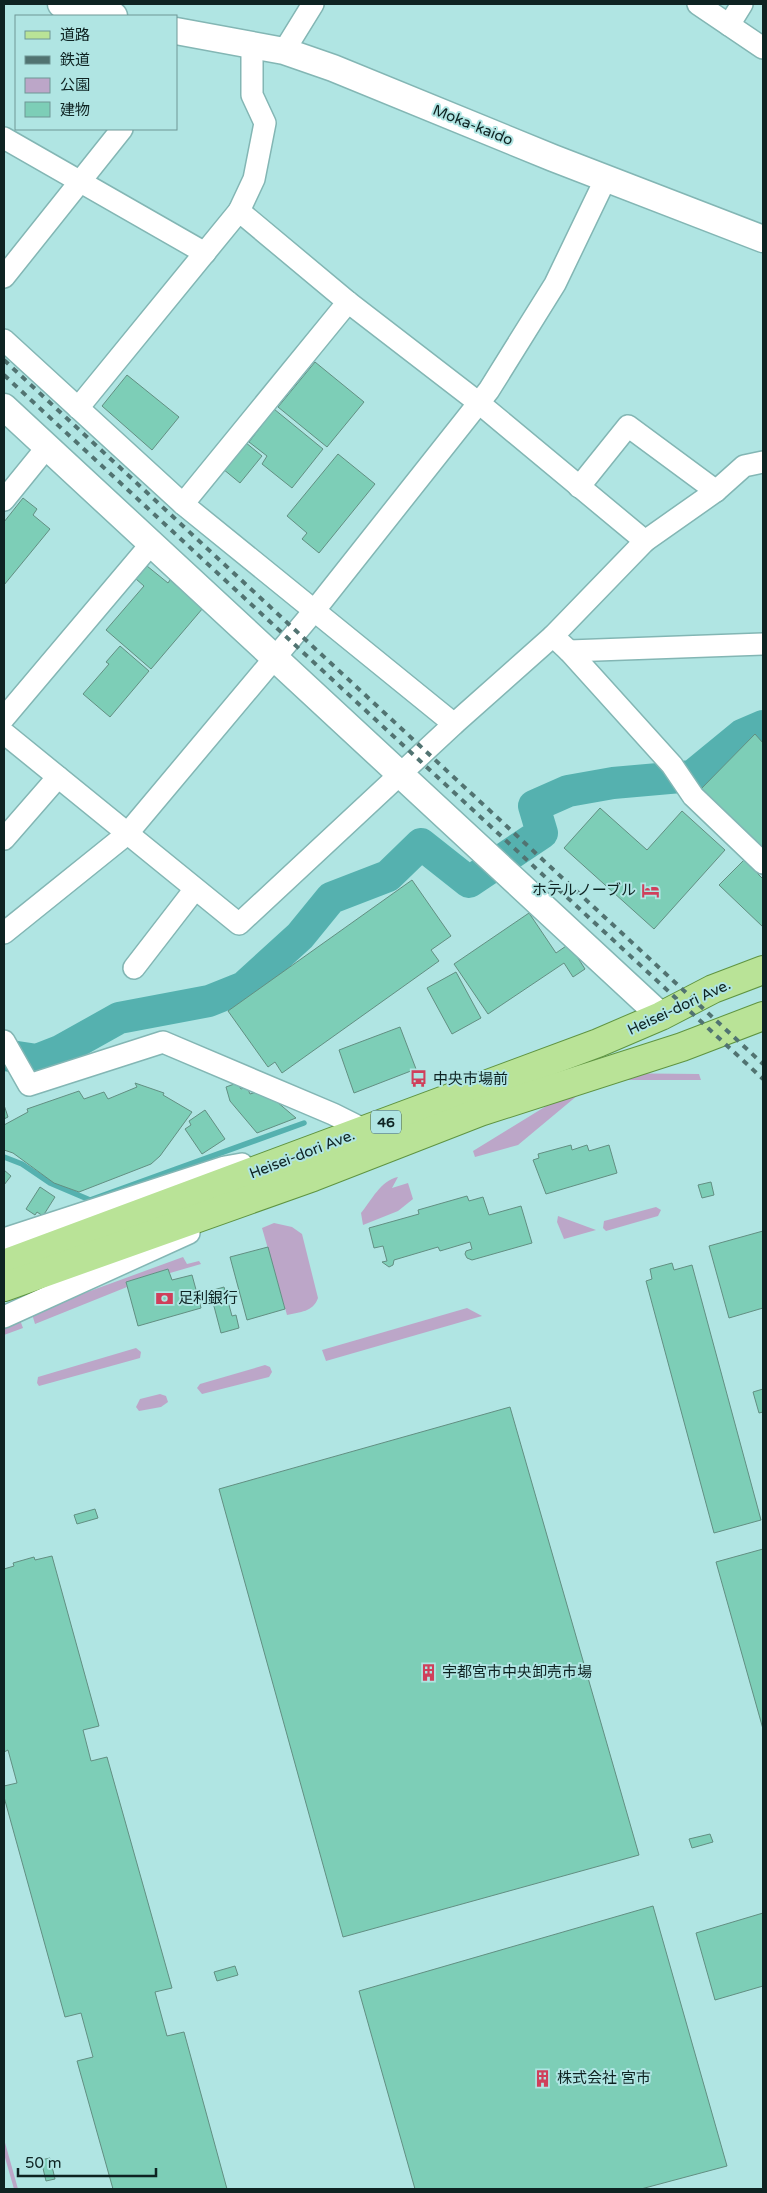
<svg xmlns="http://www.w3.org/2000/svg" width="767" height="2193" viewBox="0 0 767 2193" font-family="'Varela Round','Noto Sans JP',sans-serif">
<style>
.green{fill:#bca6c8}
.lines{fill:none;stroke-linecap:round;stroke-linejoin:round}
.stream{stroke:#55b1af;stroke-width:5.5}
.river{stroke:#55b1af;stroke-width:32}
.building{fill:#7dceb7;stroke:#628f82}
.minor-casing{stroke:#83b6b4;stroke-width:24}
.tertiary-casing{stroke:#83b6b4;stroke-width:29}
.primary-casing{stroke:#5f9441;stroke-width:30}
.minor{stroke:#fff;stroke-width:21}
.tertiary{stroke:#fff;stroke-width:26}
.primary{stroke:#b9e397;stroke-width:28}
.rail{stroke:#517371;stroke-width:4;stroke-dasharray:6 6;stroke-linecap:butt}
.labels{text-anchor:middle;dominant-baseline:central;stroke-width:4;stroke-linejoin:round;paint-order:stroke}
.shield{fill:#b0e5e3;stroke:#3f5d5c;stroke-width:1}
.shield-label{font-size:14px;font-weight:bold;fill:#0e2322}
.street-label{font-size:15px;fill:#0e2322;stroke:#b0e5e3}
.poi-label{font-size:15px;fill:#0e2322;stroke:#b0e5e3;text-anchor:start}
</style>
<rect width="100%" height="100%" fill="#b0e5e3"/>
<!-- green -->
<g class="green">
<path d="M600,1073l99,1 2,6h-105l-78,65 -43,12 -2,-6z"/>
<path d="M398,1177l-6,11 16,-5 5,16 -15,12 -35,14 -2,-12c10,-12 20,-33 37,-36z"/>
<path d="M656,1207l5,3 -3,6 -52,15 -3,-3 1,-7z"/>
<path d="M558,1216l38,14 -32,9 -7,-17z"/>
<path d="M274,1223l18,4 10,7 16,64c-5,14 -18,14 -31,17l-25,-87z"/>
<path d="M183,1257l4,7 12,-3 2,3 -31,9 -2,-4 -42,13 1,5 -92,37 -3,-10 9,-5z"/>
<path d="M467,1308l15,8 -156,45 -4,-11z"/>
<path d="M20,1320l3,8 -19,7v-8z"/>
<path d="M136,1348l5,4 -1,6 -101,28 -2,-3 1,-6z"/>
<path d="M265,1365l5,2 2,5 -3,5 -67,17 -5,-6 3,-4z"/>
<path d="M160,1394l6,2 2,6 -7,5 -22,4 -3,-4 4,-8z"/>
<path d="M4,2139l14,50h-4l-10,-35z"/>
</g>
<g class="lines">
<!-- stream -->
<path class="stream" d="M4,1157l18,7 28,19 40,17 214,-77"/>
<!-- river -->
<path class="river" d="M4,1055l33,5 23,-9 59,-33 90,-17 35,-14 56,-51 31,-38 57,-22 33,-32 48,38 73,-49 -8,-27 34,-15 45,-8 79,-7 50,-41 21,-9"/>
</g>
<!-- building -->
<g class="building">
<path d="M315,362l49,40 -37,45 -49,-40z"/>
<path d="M127,375l52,42 -27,33 -50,-44z"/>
<path d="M274,409l49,40 -31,39 -30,-24 5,-8 -18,-14z"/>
<path d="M245,442l17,14 -22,27 -17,-14z"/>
<path d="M338,454l37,30 -56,69 -17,-14 5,-6 -20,-17z"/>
<path d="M23,498l14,11 -4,6 17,14 -46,56v-63z"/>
<path d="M147,566l21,17 2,-3 33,28 -52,61 -45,-39 38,-44 -8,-7z"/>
<path d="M120,646l29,25 -39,46 -27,-23 26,-30 -3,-2z"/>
<path d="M755,734l8,9v110l-63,-63z"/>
<path d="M600,808l47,42 35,-39 43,39 -71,79 -90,-81z"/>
<path d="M744,860l19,19v48l-44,-42z"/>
<path d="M412,880l39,56 -20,14 8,11 -157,112 -7,-11 -7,5 -40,-56z"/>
<path d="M529,913l27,40 13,-9 16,25 -12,8 -9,-14 -76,51 -34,-50z"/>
<path d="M456,972l25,46 -29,16 -25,-46z"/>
<path d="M400,1027l16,42 -62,24 -15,-43z"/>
<path d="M135,1083l29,10 -1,2 29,17 -32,44 -9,8 -72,28 -25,-9 -41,-30 -9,-3v-25l24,-13 -1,-3 52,-18 5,8 20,-7 4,7 29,-12z"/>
<path d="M237,1083l4,6 6,-2 3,7 13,-4 33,28 -39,15 -27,-32 -4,-14z"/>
<path d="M4,1105l4,12 -4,2z"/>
<path d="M205,1110l20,29 -23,15 -17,-25 6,-4 -2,-4z"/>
<path d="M571,1145l1,5 15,-5 2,6 20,-6 8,28 -71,21 -13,-34 6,-2 -1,-4z"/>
<path d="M4,1170l7,6 -7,9z"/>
<path d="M711,1182l3,13 -12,3 -4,-13z"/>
<path d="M40,1187l15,10 -12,19 -6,-4 -2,3 -9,-6z"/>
<path d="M467,1196l2,5 14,-4 6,18 32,-9 11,37 -60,17 -5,-2 -2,-4 1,-3 6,-2 -2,-7 -30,9 -2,-4 -44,13 -1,5 -4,2 -7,-5 5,-1 -4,-15 -9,2 -5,-20 50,-14 -1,-4z"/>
<path d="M763,1231v77l-34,10 -20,-72z"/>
<path d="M268,1247l17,62 -38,11 -17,-63z"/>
<path d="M672,1263l2,7 18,-5 69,255 -47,13 -68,-252 6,-2 -2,-10z"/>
<path d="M168,1269l4,11 20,-5 9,33 -63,18 -12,-44z"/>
<path d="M224,1287l8,29 4,-1 3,13 -18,5 -11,-42z"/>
<path d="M763,1389v23l-4,1 -6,-21z"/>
<path d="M510,1407l129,448 -296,82 -124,-448z"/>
<path d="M95,1509l3,9 -21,6 -3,-9z"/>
<path d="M763,1549v180l-47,-167z"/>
<path d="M52,1556l47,170 -16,4 8,31 16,-4 65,231 -17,4 12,44 17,-4 43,157h-114l-36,-128 16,-4 -12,-44 -16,4 -61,-220v-11l13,-3 -9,-33 -4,2v-183l10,-3 -1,-3 21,-6 1,3z"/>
<path d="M710,1834l3,8 -21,6 -3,-9z"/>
<path d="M653,1906l74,260 -86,23h-226l-56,-198z"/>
<path d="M763,1913v73l-48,14 -19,-67z"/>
<path d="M235,1966l3,9 -21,6 -3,-9z"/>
<path d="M50,2158l5,21 -9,2 -5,-21z"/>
</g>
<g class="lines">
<defs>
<g id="minor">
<path d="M698,4l65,44"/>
<path d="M729,25l13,-21"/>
<path d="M284,51l29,-47"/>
<path d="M4,138l201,115"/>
<path d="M239,211l15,-32 11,-56 -13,-28v-50"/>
<path d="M4,277l118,-148"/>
<path d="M4,340l179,164 271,220"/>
<path d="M78,408l161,-197 109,91 131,101 166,138"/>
<path d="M579,487l49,-61 88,65"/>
<path d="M4,500l43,-53"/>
<path d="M183,504l165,-202"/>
<path d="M553,636l16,15 103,114 21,31 70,67"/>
<path d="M569,651l194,-7"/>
<path d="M4,718l147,-174"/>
<path d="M4,733l235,191 215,-200 99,-88 92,-95 71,-50 28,-25 19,-4"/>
<path d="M4,839l54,-62"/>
<path d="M4,933l123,-99 187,-223 175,-221 66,-106 51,-106"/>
<path d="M134,968l61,-79"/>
<path d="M4,1041l25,44 134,-43 170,72 32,16"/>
<path d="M4,1239l221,-72 17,-3"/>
<path d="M4,1317l185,-84"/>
</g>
<g id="tertiary">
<path d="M61,4l53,12"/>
<path d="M176,31l108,20 49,17 220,90 210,81"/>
<path d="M4,407l657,609"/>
</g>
<g id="primary">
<path d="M4,1264l594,-221 63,-27 52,-27 50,-19"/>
<path d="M4,1287l309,-110 167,-65 202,-65 81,-31"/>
</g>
</defs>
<!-- minor casing -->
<use href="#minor" class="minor-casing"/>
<!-- tertiary casing -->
<use href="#tertiary" class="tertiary-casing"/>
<!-- primary casing -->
<use href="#primary" class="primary-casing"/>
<!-- minor -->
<use href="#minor" class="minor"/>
<!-- tertiary -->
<use href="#tertiary" class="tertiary"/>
<!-- primary -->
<use href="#primary" class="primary"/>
<!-- rail -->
<g class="rail">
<path d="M4,360l759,704"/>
<path d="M4,375l759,704"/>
</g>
</g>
<!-- icons -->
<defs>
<symbol id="hotel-bare" viewBox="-9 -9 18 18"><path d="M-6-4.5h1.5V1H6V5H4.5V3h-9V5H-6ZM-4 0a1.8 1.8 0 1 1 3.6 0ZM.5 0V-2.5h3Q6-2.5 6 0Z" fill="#d03f5b" stroke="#b0e5e3" stroke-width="2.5" paint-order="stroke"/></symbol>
<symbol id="bus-bare" viewBox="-9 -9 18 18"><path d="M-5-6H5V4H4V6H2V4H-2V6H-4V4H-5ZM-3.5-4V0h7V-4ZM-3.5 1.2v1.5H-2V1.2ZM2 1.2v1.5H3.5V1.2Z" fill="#d03f5b" stroke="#b0e5e3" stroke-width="2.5" paint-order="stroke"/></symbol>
<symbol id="bank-bare" viewBox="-9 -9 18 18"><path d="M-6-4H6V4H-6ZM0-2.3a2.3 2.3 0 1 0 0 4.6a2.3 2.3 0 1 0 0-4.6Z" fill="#d03f5b" stroke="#b0e5e3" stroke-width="2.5" paint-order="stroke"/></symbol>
<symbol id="building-bare" viewBox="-9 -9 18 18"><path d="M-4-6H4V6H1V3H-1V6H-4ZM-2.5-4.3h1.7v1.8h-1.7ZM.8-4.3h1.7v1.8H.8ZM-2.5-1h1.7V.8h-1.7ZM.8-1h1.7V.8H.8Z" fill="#d03f5b" stroke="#b0e5e3" stroke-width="2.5" paint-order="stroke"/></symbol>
</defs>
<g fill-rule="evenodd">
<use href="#hotel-bare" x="638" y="878" width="25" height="25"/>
<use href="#bus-bare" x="406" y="1066" width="25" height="25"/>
<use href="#bank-bare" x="152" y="1286" width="25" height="25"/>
<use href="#building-bare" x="416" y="1660" width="25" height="25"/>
<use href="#building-bare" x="530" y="2066" width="25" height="25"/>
</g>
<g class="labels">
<!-- shield labels -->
<rect class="shield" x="371" y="1110.5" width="30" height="23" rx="4"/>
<g class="shield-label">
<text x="386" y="1122">46</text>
</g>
<!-- street labels -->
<g class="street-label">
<text transform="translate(473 125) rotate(22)">Moka-kaido</text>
<text transform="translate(679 1007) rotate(-25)">Heisei-dori Ave.</text>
<text transform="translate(302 1154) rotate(-21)">Heisei-dori Ave.</text>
</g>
<!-- poi labels -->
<g class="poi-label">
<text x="636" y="890" text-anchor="end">ホテルノーブル</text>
<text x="433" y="1079">中央市場前</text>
<text x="178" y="1298">足利銀行</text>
<text x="442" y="1672">宇都宮市中央卸売市場</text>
<text x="557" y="2078">株式会社 宮市</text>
</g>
</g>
<!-- border -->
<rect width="767" height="2193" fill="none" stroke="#0e2322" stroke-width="10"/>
<!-- legend -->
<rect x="15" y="15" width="162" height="115" fill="#b0e5e3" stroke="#6f9796"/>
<rect x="25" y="31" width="25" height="8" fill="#b9e397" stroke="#6f9796"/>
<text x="60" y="40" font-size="15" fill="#0e2322">道路</text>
<rect x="25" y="56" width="25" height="8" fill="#517371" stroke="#6f9796"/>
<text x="60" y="65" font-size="15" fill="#0e2322">鉄道</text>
<rect x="25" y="78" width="25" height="15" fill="#bca6c8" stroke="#6f9796"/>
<text x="60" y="90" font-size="15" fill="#0e2322">公園</text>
<rect x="25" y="102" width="25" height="15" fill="#7dceb7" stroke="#6f9796"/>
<text x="60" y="115" font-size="15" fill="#0e2322">建物</text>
<!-- scale -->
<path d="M18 2168v8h138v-8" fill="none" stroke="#0e2322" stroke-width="2.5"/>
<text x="25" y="2168" font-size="15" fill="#0e2322" stroke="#b0e5e3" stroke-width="4" paint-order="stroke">50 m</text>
</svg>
